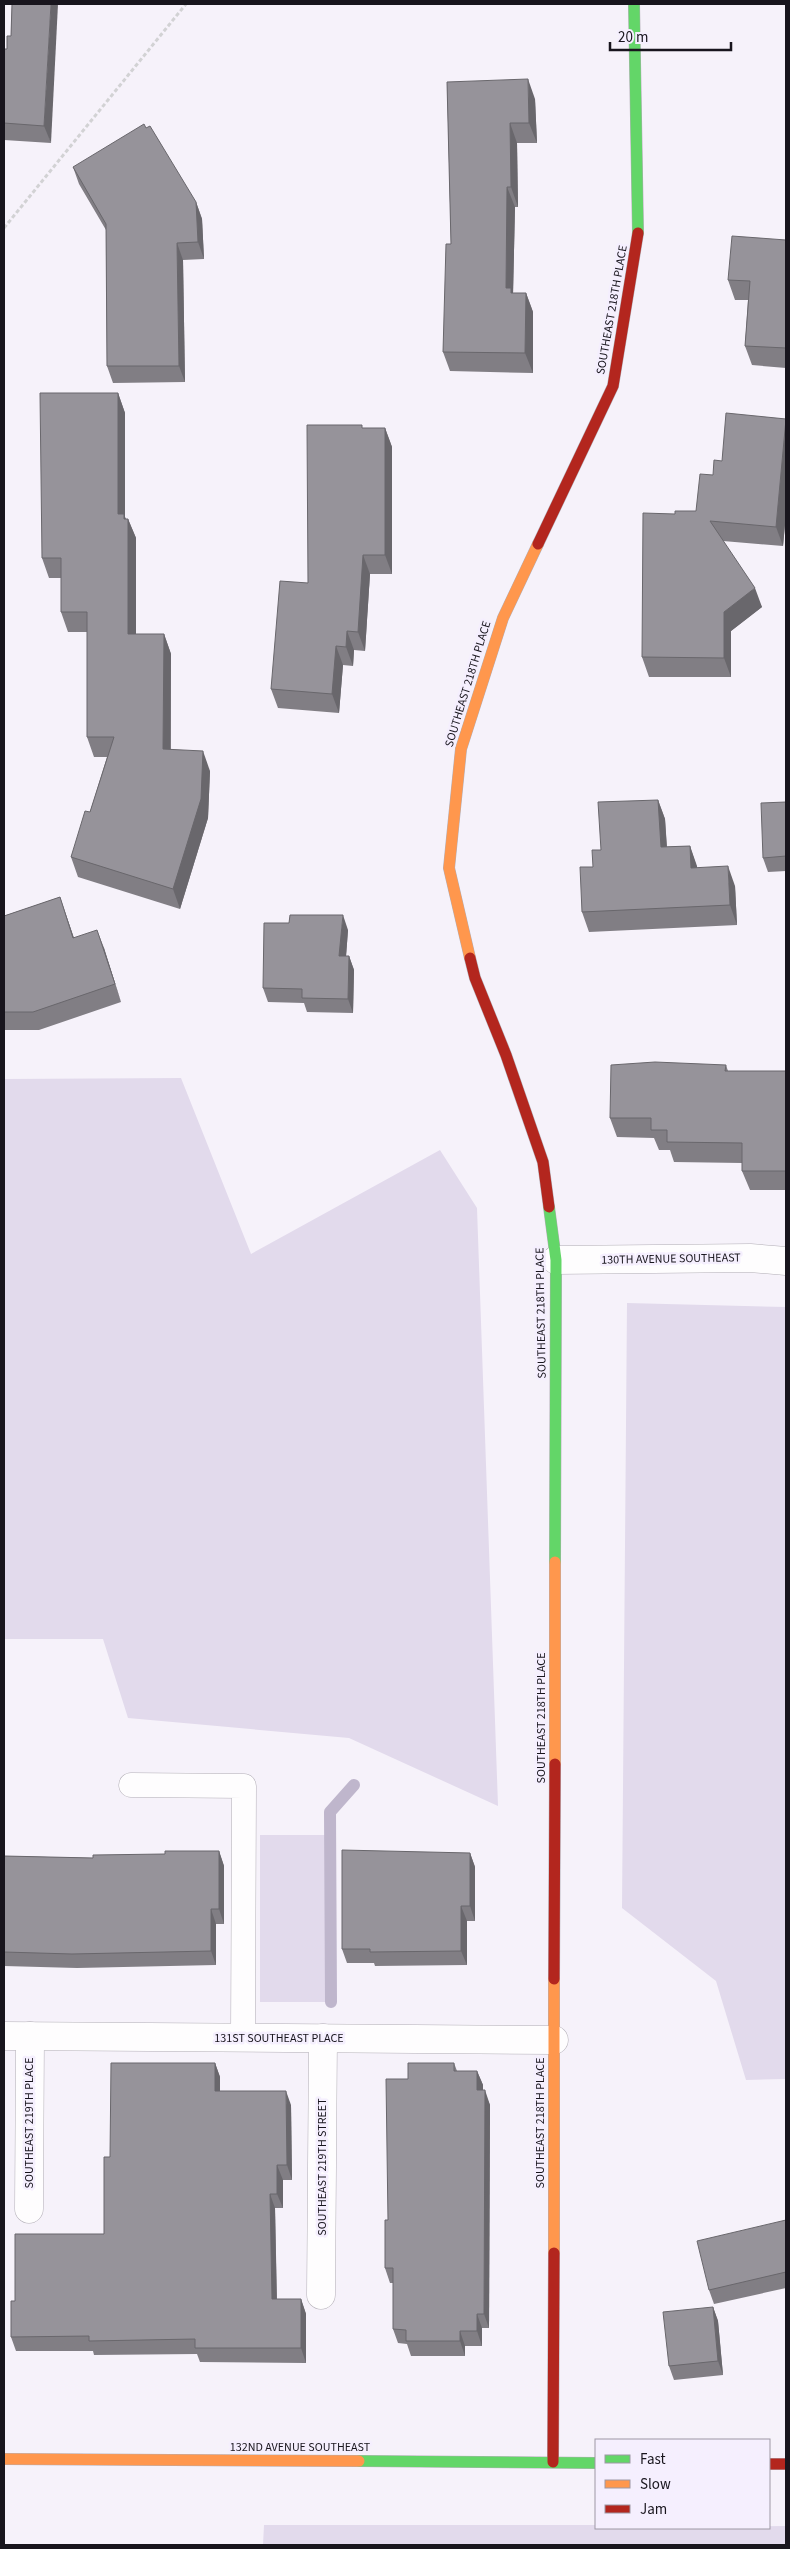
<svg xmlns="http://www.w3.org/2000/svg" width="790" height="2549" viewBox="0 0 790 2549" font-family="'Source Sans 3',sans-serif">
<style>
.green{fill:#e2daec}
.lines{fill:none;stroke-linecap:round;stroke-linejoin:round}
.stream{stroke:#bfb6cc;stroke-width:12}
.lane-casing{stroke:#b2aeb6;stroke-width:25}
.street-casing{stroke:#b2aeb6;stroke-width:29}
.fast-casing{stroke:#b2aeb6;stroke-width:12}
.slow-casing{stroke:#b2aeb6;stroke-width:12}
.jam-casing{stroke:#b2aeb6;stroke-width:12}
.path{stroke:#d2d2d4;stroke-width:3;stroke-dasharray:4 2.5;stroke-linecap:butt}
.lane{stroke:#fefdfe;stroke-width:24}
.street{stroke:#fefdfe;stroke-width:28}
.fast{stroke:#63d668;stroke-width:11}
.slow{stroke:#ff974d;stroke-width:11}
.jam{stroke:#b3261e;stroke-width:11}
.wall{fill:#817e84}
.shaded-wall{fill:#69676c}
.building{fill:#96939a;stroke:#69676c}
.labels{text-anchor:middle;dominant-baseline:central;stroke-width:5;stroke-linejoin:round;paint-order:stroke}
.street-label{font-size:12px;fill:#18151d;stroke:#f5effe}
</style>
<rect width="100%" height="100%" fill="#f6f2fa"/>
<!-- green -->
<g class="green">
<path d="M181,1078l70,176 189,-104 37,58 21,598 -149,-68 -221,-20 -25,-79h-99v-560z"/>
<path d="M627,1303l159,4v772l-40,1 -30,-99 -94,-73z"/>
<path d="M260,1835h68l-1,167h-67z"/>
<path d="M264,2525h332v3l190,-2v19h-523z"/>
</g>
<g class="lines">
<!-- stream -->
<path class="stream" d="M331,2002l-1,-190 24,-27"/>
<defs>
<path id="lane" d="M131,1785l113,1 -1,252"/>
<g id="street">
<path d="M556,1260l194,-2 36,3"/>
<path d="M4,2036l550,4"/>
<path d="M29,2209l1,-173"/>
<path d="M321,2295l2,-257"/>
</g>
<g id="fast">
<path d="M634,4l4,229"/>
<path d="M549,1207l7,53 -1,302"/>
<path d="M359,2461l237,2"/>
</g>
<g id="slow">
<path d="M470,958l-21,-90 12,-119 42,-131 35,-74"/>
<path d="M555,1764v-202"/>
<path d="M554,2253v-274"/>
<path d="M4,2459l355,2"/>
</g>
<g id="jam">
<path d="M538,544l75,-158 25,-153"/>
<path d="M470,958l5,20 31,77 37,107 6,45"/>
<path d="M554,1979l1,-215"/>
<path d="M553,2462l1,-209"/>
<path d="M769,2464h17"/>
</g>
</defs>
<!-- lane casing -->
<use href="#lane" class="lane-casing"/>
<!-- street casing -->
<use href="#street" class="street-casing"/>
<!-- fast casing -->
<use href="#fast" class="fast-casing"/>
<!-- slow casing -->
<use href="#slow" class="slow-casing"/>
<!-- jam casing -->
<use href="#jam" class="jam-casing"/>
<!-- path -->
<path class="path" d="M4,228l182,-224"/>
<!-- lane -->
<use href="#lane" class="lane"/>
<!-- street -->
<use href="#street" class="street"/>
<!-- fast -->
<use href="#fast" class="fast"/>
<!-- slow -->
<use href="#slow" class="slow"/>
<!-- jam -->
<use href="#jam" class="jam"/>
</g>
<!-- wall -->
<g class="wall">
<path d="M12,4l39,139 -47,-3v-91h3l4,-13z"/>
<path d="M447,82l88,17 2,44h-20l1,64h-3l-2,86h13l7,19v61l-83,-2 -7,-19 8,-108z"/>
<path d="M73,167l123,35 6,17 2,40 -21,1 2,122 -72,1 -6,-17 -1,-136 -27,-46z"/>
<path d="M786,240v128l-34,-3 -7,-19 3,-46h-13l-7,-20z"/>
<path d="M118,393l7,20v104l1,2h2l8,19v96h28l7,20v95l39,22 -2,47 -28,91 -102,-32 -7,-20 19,-45 17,-55h-13l-7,-20v-105h-19l-7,-20v-34h-12l-7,-20z"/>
<path d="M786,419v95l-3,32 -60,-5 39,66 -31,24v46h-82l-7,-20 33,-143 21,-3 17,-36 9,-14z"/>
<path d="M363,428h22l7,19v127h-22l-5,77 -11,-1 -1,16 -10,-1 -4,48 -61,-5 -7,-19z"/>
<path d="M658,800l7,19 2,28 23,-1 7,22 38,18 2,39 -148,7 -7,-20 11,-45 8,-17z"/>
<path d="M786,802v69l-18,1 -5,-14z"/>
<path d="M60,897l14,41 30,10 17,54 -82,28h-35v-114z"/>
<path d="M289,923l59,7 -2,26h3l5,14 -1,43 -46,-1 -3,-9 -36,-1 -5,-14z"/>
<path d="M726,1065l2,6h58v119h-36l-8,-19v-8l-68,-1 -4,-12h-11l-5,-12 -37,-1 -7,-19z"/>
<path d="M219,1851l5,15v58h-8v41l-139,3 -73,-2v-110l89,2z"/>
<path d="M470,1853l5,14v54h-8v44l-92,1 -1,-3h-27l-5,-14z"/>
<path d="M215,2063l5,14v14l71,14 1,75h-9v28h-8l2,91h24l5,15v49l-106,-1 -3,-8 -103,1 -1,-4h-77l-5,-14 4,-36 89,-67 6,-77z"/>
<path d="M454,2063l3,8h20l6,14v5l7,15 -1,223h-7v18h-17v10h-54l-4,-12 -9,-1 -5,-14v-46h-3l-5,-15 3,-48z"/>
<path d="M786,2220v68l-72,16 -5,-14z"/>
<path d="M713,2307l5,14 5,54 -49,5 -5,-14z"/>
</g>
<!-- shaded-wall -->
<g class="shaded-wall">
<path d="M51,4h7l-7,139 -7,-17z"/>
<path d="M528,79l7,20 2,44 -8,-20z"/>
<path d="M510,123l7,20 1,64 -7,-20z"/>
<path d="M507,187l8,20 -2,89 -7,-8z"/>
<path d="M196,202l6,17 2,40 -6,-17z"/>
<path d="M177,243l6,17 2,122 -6,-16z"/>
<path d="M526,293l7,19v61l-8,-20z"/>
<path d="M118,393l7,20v104l3,10v-8l8,19v115l-8,-19 -10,-120z"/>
<path d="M786,421v93l-3,32 -7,-19z"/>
<path d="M385,428l7,19v127l-7,-19z"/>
<path d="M363,555l7,19 -5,77 -7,-19z"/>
<path d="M755,588l7,19 -31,24v46l-7,-19v-46z"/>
<path d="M347,631l7,19 -1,16 -7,-19z"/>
<path d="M164,634l7,20 -1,115 -7,-20z"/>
<path d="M336,646l7,19 -4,48 -7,-19z"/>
<path d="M203,751l7,20 -2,47 -28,91 -7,-20z"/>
<path d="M658,800l7,19 3,48 -7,-20z"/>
<path d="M690,846l7,20 1,22 -7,-20z"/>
<path d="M728,866l7,20 2,39 -7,-20z"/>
<path d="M60,897l6,18 14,41 -7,-18z"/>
<path d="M343,915l5,15 -3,40 -6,-14z"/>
<path d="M97,930l7,18 17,54z"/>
<path d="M349,956l5,14 -1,43 -5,-14z"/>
<path d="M219,1851l5,15v58l-5,-15z"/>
<path d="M470,1853l5,14v54l-5,-15z"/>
<path d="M461,1906l6,15v44l-6,-14z"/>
<path d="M211,1909l5,15v41l-5,-14z"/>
<path d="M215,2063l5,14v29l-5,-15z"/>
<path d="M477,2071l6,14v19l-6,-14z"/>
<path d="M485,2090l5,15 -1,223 -5,-14z"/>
<path d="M286,2091l5,14 1,75 -5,-15z"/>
<path d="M277,2165l6,15v28l-6,-14z"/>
<path d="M270,2194l5,14 2,106 -5,-15z"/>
<path d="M301,2299l5,15v49l-5,-15z"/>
<path d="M713,2307l5,14 5,54 -5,-14z"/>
<path d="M477,2314l5,14v18l-5,-15z"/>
<path d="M460,2331l5,15v10l-5,-15z"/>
</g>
<!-- building -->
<g class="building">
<path d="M12,4h39l-7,122 -40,-3v-74h3v-13h4z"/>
<path d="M528,79l1,44h-19l1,64h-4l-1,101h5v5h15l-1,60 -82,-1 3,-108h5l-4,-162z"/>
<path d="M144,124l2,4 4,-2 46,76 2,40 -21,1 2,123h-72l-1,-142 -33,-57z"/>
<path d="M732,236l54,4v108l-41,-2 5,-65 -22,-1z"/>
<path d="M40,393h78v121h6v5h4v115h36l-1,115 40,2 -2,48 -28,90 -102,-32 14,-46 5,1 24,-75h-27v-125h-26v-54h-19z"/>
<path d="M726,413l60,6 -10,108 -66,-6 45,67 -31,24v46l-82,-1 1,-144 32,1v-3h21l4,-37 13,1 1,-15 8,1z"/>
<path d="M307,425h55v3h23v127h-22l-5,77 -11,-1 -1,16 -10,-1 -4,48 -61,-5 9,-108 28,2z"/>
<path d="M658,800l3,47 29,-1 1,22 37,-2 2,39 -148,7 -2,-45h13l-1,-17h9l-3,-48z"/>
<path d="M786,802v54l-23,2 -2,-55z"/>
<path d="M60,897l13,41 24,-8 18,54 -82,28h-29v-96z"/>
<path d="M290,915h53l-4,41h10l-1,43 -46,-1v-9l-39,-1 1,-65h25z"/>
<path d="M655,1062l71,3 -1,6h61v100h-44v-28l-75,-1v-12h-16v-12h-41l1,-53z"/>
<path d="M342,1850l128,3v53h-9v45l-91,1v-3h-28z"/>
<path d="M165,1851h54v58h-8v42l-139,3 -68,-2v-96l89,2v-3l72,-1z"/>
<path d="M111,2063h104v28h71l1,74h-10v29h-7l2,105h29v49h-106v-9l-106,2v-5l-78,1v-36h4v-67h89v-77h6z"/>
<path d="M408,2063h46v8h23v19h8l-1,224h-7v17h-17v10h-54v-11l-13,-1v-61h-8v-48h3l-2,-141h22z"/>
<path d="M786,2220v52l-77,18 -12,-49z"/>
<path d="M713,2307l5,54 -49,5 -6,-54z"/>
</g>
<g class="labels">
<!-- street labels -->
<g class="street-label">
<text transform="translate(612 310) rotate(-80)">SOUTHEAST 218TH PLACE</text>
<text transform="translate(468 684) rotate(-73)">SOUTHEAST 218TH PLACE</text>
<text transform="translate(671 1259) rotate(-1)">130TH AVENUE SOUTHEAST</text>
<text transform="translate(541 1313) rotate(-91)">SOUTHEAST 218TH PLACE</text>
<text transform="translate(541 1718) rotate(-90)">SOUTHEAST 218TH PLACE</text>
<text x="279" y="2038">131ST SOUTHEAST PLACE</text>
<text transform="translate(29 2123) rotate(-90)">SOUTHEAST 219TH PLACE</text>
<text transform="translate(540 2123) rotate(-90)">SOUTHEAST 218TH PLACE</text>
<text transform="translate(322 2167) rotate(-90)">SOUTHEAST 219TH STREET</text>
<text x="300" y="2447">132ND AVENUE SOUTHEAST</text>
</g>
</g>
<!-- border -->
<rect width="790" height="2549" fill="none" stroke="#18151d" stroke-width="10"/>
<!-- legend -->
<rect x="595" y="2439" width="175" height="90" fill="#f5effe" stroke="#9d98a4"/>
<rect x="605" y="2455" width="25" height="8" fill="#63d668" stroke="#9d98a4"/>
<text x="640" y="2464" font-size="15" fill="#18151d">Fast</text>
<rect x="605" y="2480" width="25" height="8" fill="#ff974d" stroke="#9d98a4"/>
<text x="640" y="2489" font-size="15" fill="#18151d">Slow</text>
<rect x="605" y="2505" width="25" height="8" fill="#b3261e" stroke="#9d98a4"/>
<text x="640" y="2514" font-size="15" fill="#18151d">Jam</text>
<!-- scale -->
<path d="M610 42v8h121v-8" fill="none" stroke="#18151d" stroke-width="2.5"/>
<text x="618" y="42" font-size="15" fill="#18151d" stroke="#f5effe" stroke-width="4" paint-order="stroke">20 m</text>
</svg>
